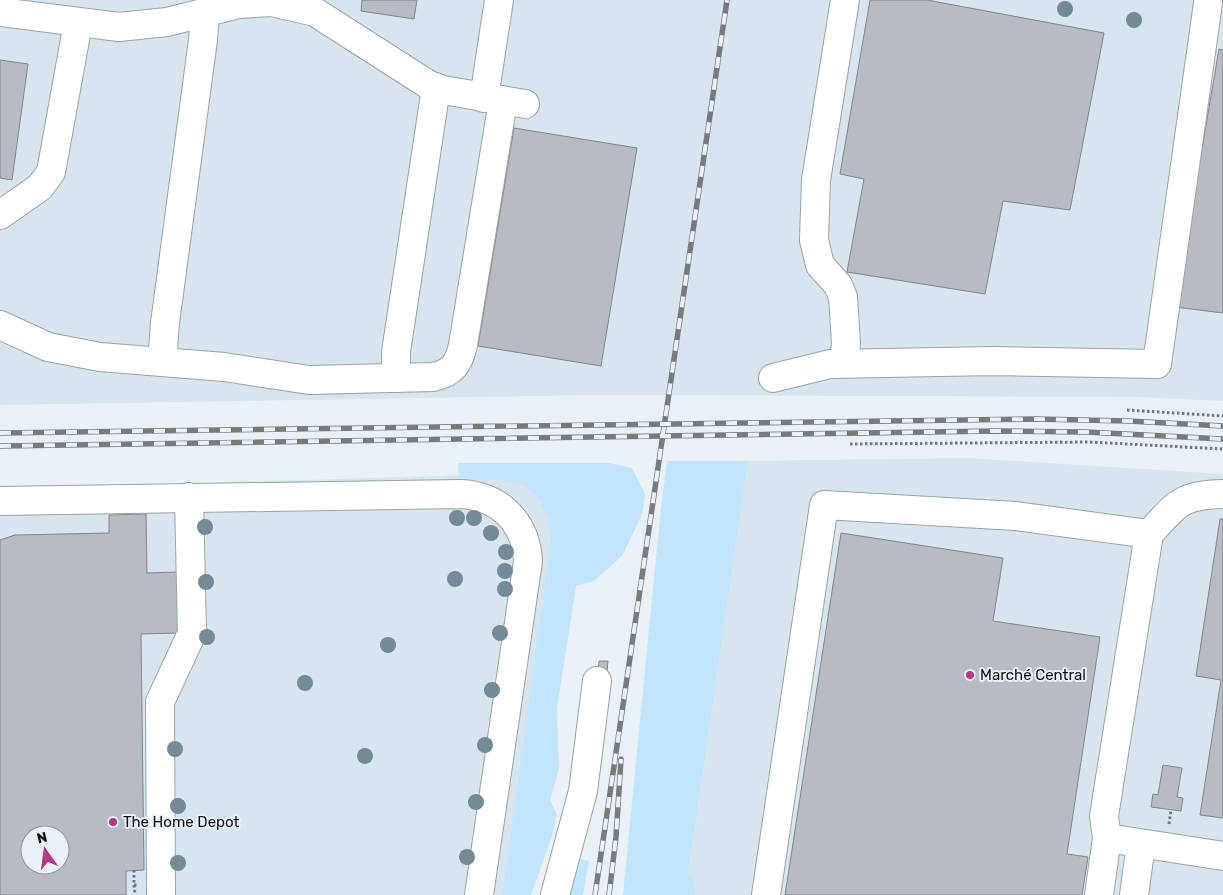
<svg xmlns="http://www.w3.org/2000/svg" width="1223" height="895" viewBox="0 0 1223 895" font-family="Rubik,sans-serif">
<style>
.built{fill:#d6e5ee;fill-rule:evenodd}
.green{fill:#c1e5fa}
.building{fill:#b7bbc2;stroke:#82868c;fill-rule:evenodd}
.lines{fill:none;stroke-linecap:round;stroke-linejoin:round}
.minor-casing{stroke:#9ca3a7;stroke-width:30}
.path{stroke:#73777b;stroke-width:3;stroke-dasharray:2.5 2.5;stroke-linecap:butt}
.minor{stroke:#fff;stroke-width:28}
.rail-casing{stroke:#777b7e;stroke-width:5.5}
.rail{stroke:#eaf1f6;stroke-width:4;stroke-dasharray:11;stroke-linecap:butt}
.tree{fill:#738b97}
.poi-dot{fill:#b63886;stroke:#eaf1f6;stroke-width:2}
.labels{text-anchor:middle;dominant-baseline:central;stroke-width:4;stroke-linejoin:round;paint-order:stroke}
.poi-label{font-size:15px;fill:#0e1012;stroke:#eaf1f6;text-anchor:start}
</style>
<rect width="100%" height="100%" fill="#eaf1f6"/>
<!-- built -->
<g class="built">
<path d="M0,0h1223v401l-87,-4 -541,-2 -595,10z"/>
<path d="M968,458l255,16v421h-528l-1,-16 -6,-3 60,-415z"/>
<path d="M567,472l-63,423h-504v-406zM30,835h30v30h-30z"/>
</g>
<!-- green -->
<g class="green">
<path d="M667,461h81l-60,414 6,4 1,16h-72l37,-378z"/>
<path d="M458,463h151l23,5 13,26 -3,21 -20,41 -28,25 -18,5 -19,122 2,60 -9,32 7,15 -5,21 -21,59h-28l49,-363c-15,-61 -41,-52 -93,-52z"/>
<path d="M577,858l12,3 -6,34h-19z"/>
</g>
<!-- building -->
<g class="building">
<path d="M362,0h55l-3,19 -53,-8z"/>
<path d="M870,0h57l177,33 -34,177 -67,-9 -18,93 -138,-22 17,-93 -24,-5z"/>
<path d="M1219,49l4,1v263l-48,-6z"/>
<path d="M0,60l28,4 -16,116 -12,-2z"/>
<path d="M514,128l123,20 -36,218 -123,-20z"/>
<path d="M146,514l1,59 30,-1 1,61 -37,1 3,236 -18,1v24h-126v-355l15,-5 94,-2v-18zM30,835h30v30h-30z"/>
<path d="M1220,519h3v299l-23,-3 21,-135 -25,-4z"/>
<path d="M841,533l162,25 -10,63 107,16 -33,217 21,3 -6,38h-297z"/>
<path d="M599,661h9l-1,10h-9z"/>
<path d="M1163,765l19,3 -5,29 6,1 -2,13 -30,-4 2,-13 5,1z"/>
</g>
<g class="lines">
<defs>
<g id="minor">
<path d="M0,12l119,15 48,-5 72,-18 33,-2 43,10 114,73 14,5 82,14"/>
<path d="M484,98l15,-98"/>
<path d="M0,215l40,-28 11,-15 27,-149"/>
<path d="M0,325l48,22 52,10 124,10 85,13 124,-3c20,-4 26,-14 30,-32l40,-244"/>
<path d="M162,362l3,-39 38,-283 2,-27"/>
<path d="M844,363l2,-20 -3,-46 -5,-12 -18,-20 -6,-25 2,-60 29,-180"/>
<path d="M396,378v-26l40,-264"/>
<path d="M773,378l57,-14 164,-3 163,3 51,-361"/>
<path d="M0,501l461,-7c38,2 65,28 67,67l-49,334"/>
<path d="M1149,534c28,-30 31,-39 74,-40"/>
<path d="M1107,838l116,18"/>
<path d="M161,895l-1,-193 32,-69 -3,-136"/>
<path d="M555,895l28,-104 14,-110"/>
<path d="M766,895l58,-390 192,11 133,18 -45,282 3,22 -8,57"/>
<path d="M1134,895l7,-51"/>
</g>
</defs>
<!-- minor casing -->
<use href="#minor" class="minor-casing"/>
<!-- path -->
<g class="path">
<path d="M1127,410l96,6"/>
<path d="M850,444l239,-2 134,7"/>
<path d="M1169,824l2,-14"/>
<path d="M134,870v15h5"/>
<path d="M134,885l1,10"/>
</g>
<!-- minor -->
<use href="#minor" class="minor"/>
<defs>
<g id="rail">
<path d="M0,433l1035,-14 93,2 95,5"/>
<path d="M0,446l996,-15 90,1 137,7"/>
<path d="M595,895l132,-895"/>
<path d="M609,895l7,-58 5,-78"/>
</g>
</defs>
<!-- rail casing -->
<use href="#rail" class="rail-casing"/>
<!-- rail -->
<use href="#rail" class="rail"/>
</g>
<!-- trees -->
<g class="tree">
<circle cx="1065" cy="9" r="8"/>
<circle cx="1134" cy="20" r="8"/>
<circle cx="457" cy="518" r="8"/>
<circle cx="474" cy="518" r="8"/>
<circle cx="205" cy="527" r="8"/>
<circle cx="491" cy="533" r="8"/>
<circle cx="506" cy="552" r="8"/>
<circle cx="505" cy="571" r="8"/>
<circle cx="455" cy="579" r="8"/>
<circle cx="206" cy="582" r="8"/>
<circle cx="505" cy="589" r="8"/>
<circle cx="500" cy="633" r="8"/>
<circle cx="207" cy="637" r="8"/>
<circle cx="388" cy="645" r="8"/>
<circle cx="305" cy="683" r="8"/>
<circle cx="492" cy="690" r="8"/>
<circle cx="485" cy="745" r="8"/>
<circle cx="175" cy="749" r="8"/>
<circle cx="365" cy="756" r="8"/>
<circle cx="476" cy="802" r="8"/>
<circle cx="178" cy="806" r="8"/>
<circle cx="467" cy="857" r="8"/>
<circle cx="178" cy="863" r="8"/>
</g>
<!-- markers -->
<g class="poi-dot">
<circle cx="970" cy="675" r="5"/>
<circle cx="113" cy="822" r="5"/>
</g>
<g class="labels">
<!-- poi labels -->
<g class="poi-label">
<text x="980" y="675">Marché Central</text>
<text x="123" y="822">The Home Depot</text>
</g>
</g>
<!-- north arrow -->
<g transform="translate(45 850) rotate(346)"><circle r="24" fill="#eaf1f6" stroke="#92979b"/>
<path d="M0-4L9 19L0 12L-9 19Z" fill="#b63886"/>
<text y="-8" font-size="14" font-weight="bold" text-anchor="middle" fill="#0e1012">N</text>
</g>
</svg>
